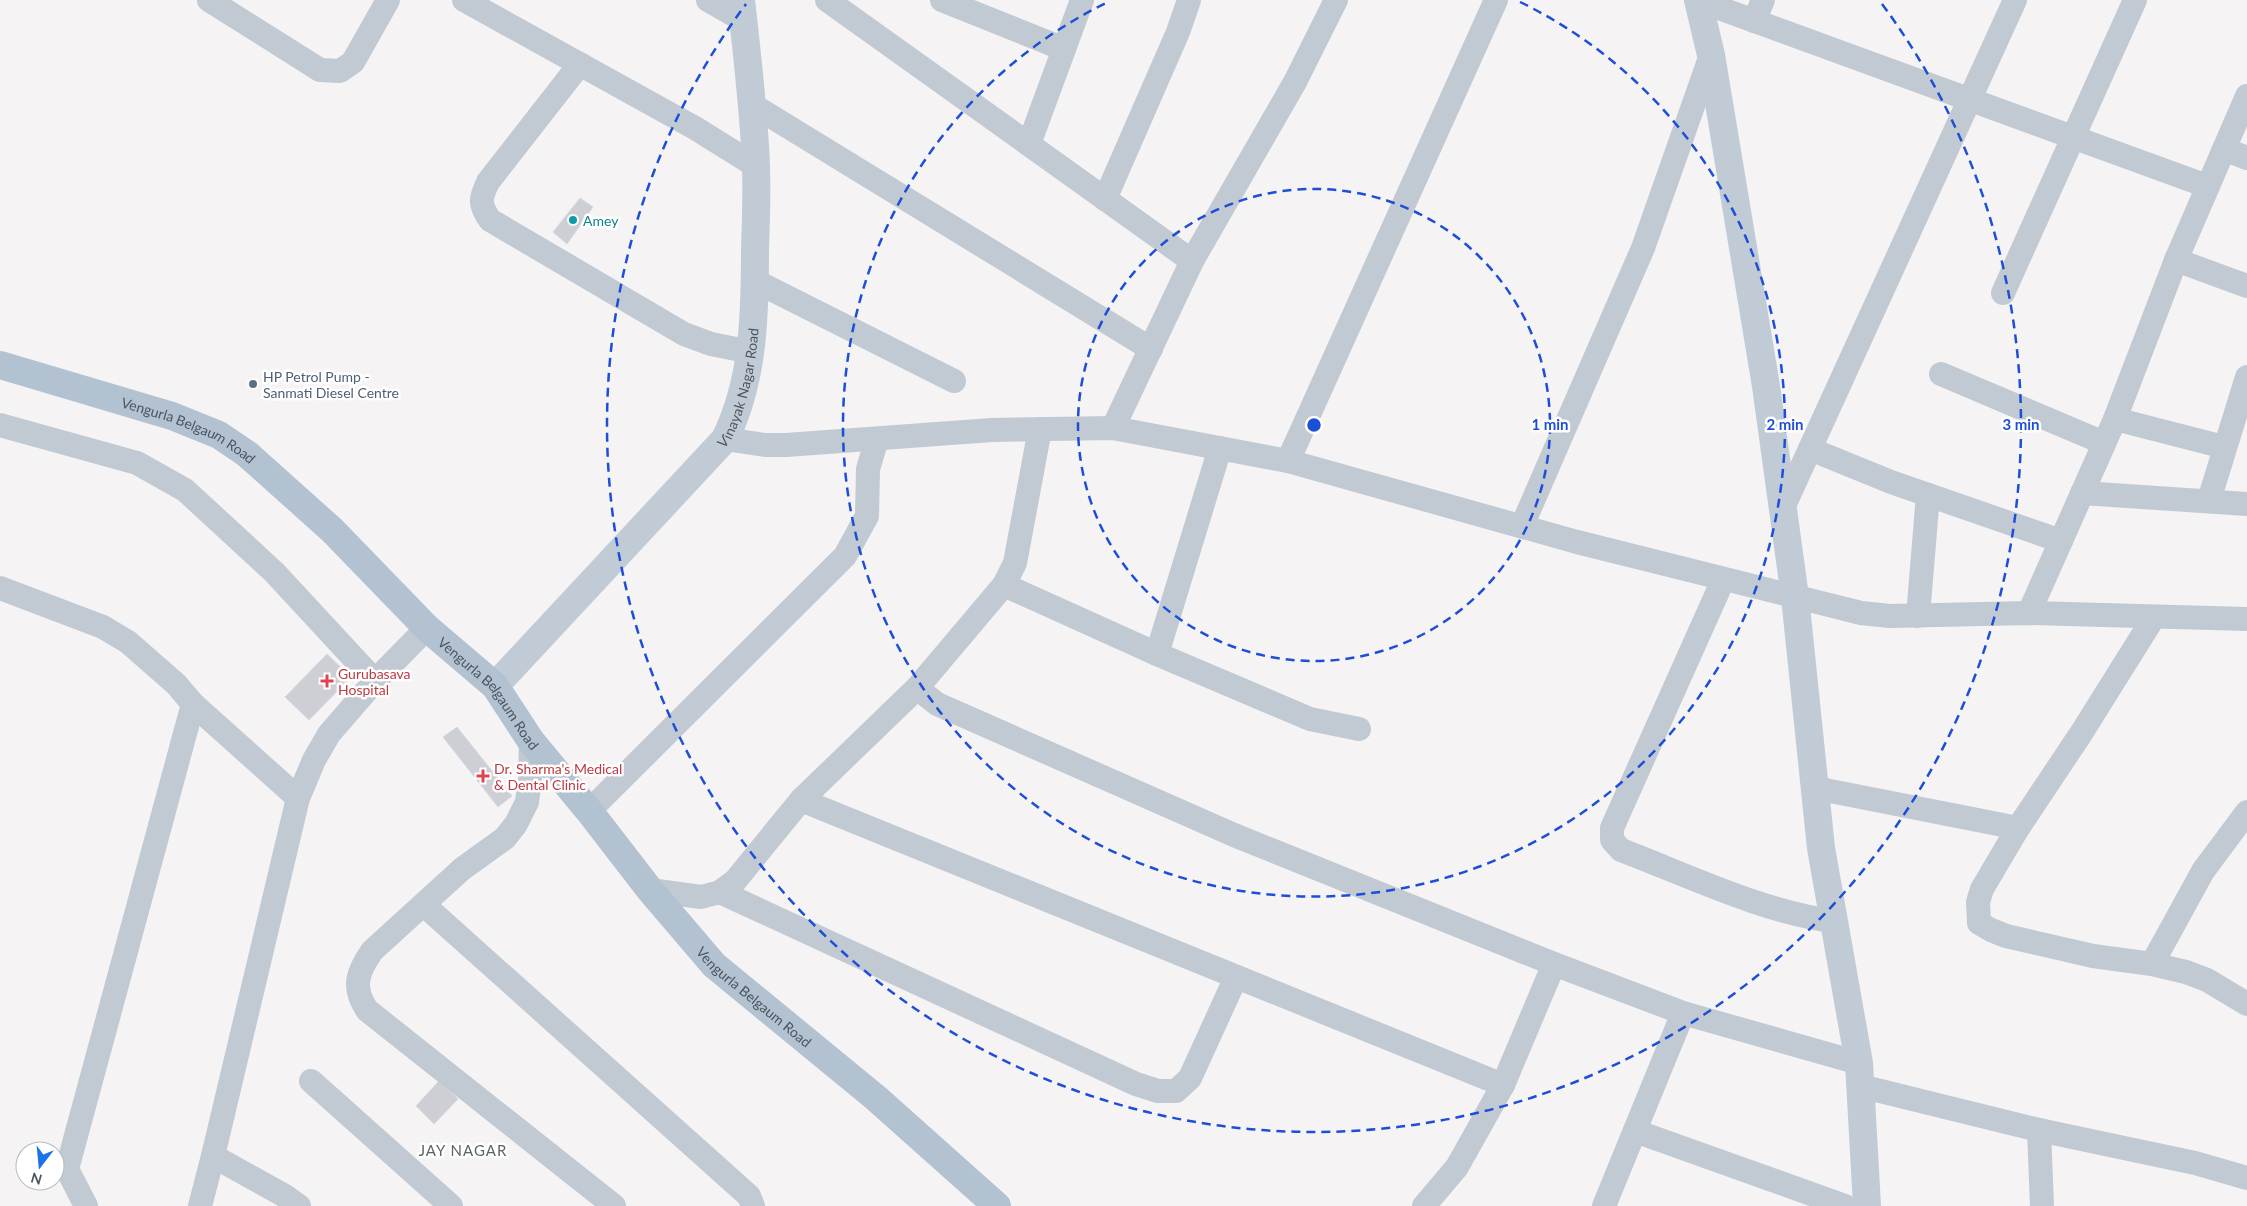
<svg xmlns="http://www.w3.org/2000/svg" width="2247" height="1206" viewBox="0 0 2247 1206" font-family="Lato,sans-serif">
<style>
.building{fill:#cdcfd5;stroke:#d7d9de}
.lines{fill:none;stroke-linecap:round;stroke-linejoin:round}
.street{stroke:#c1cad2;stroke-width:24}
.secondary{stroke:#c1cbd6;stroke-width:28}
.primary{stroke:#b3c2d1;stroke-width:28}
.ring{fill:none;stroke:#1d4ed8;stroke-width:2.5;stroke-dasharray:9 6}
.culture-dot{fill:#0f9aa8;stroke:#fff;stroke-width:2}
.service-dot{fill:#5c6f8a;stroke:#fff;stroke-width:2}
.health-dot{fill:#e0444e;stroke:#fff;stroke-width:2}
.labels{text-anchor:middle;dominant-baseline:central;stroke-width:5;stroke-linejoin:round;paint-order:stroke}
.culture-label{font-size:14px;fill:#0d838f;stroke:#fff;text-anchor:start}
.service-label{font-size:14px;fill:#4e5e75;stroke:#fff;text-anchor:start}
.street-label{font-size:14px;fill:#4a5661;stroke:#fff}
.health-label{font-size:14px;fill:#be3a42;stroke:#fff;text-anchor:start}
.neighbourhood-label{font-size:15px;letter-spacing:1px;fill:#5f6368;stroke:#fff}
.centre{fill:#1d4ed8;stroke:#fff;stroke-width:2.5}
.ring-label{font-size:15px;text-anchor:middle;font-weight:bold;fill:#1d4ed8;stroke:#fff;stroke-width:5;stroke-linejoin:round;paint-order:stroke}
</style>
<rect width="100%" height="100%" fill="#f5f3f3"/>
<!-- building -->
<g class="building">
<path d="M580,198l13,9 -26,37 -14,-12z"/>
<path d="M327,654l24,23 -42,43 -24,-23z"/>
<path d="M457,727l55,69 -14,11 -55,-70z"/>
<path d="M439,1081l19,18 -24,25 -18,-18z"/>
</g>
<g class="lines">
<!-- street -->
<g class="street">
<path d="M209,0l111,70 20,1 13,-9 35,-62"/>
<path d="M464,0l231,128 61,38"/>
<path d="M708,0l35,20"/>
<path d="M827,0l365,261"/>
<path d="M942,0l122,49 18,-49"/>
<path d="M1697,0l510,186"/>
<path d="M1754,21l9,-21"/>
<path d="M580,64l-92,118c-8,17 -9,22 2,38l194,114 27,10 40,8"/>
<path d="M751,104l400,245"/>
<path d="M1029,144l35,-95"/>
<path d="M2224,149l23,9"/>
<path d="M1105,199l73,-167 11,-32"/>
<path d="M2176,260l71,26"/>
<path d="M755,281l199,100"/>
<path d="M2003,293l132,-293"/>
<path d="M1941,374l163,69"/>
<path d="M2115,419l109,28"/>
<path d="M0,425l137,38 48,27 89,82 101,109"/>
<path d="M1113,428l79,-167 103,-179 41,-82"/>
<path d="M725,439l40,6h21l206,-15 121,-2 175,33 289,81 284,71 29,3 139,-3 218,6"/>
<path d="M1810,449l81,33 170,59"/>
<path d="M1288,461l208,-461"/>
<path d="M2082,493l165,11"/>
<path d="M2209,500l38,-123"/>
<path d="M1783,508l232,-508"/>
<path d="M1522,526l121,-278 68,-193"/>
<path d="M1723,580l-111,248v12l9,10c66,25 144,63 213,71"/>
<path d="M1004,585l153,69 153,65 49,10"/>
<path d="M0,588l103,39 25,15 48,42 17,20 105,94"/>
<path d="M2029,613l86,-194 61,-159 71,-164"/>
<path d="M1918,616l10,-121"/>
<path d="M2154,617l-72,115 -64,96 -36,61 -4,13 1,21 12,7 15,6 87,20 59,8 34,8 21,8 40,24"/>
<path d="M1157,654l63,-206"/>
<path d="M917,688l20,16 297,131 320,129 129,49 176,50"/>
<path d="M531,741l-1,38 -3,23 -11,22 -11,14 -43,31 -90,82c-15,22 -20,36 -5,59l247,196"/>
<path d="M1815,788l203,40"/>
<path d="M801,800l702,285"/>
<path d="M589,811l256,-255 22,-40 1,-47 9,-30"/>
<path d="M650,890l51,7 19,-5 15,-11 66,-81 116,-112 87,-103 11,-22 25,-134"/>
<path d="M720,892l416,192 22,7h18l14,-13 46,-101"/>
<path d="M424,905l325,291 4,10"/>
<path d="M2152,964l51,-93 44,-59"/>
<path d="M311,1081l140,125"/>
<path d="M1860,1086l179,44 156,33 52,15"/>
<path d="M2039,1130l3,76"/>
<path d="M1635,1131l210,75"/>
<path d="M86,1206l-19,-37 126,-465"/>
<path d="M200,1206l13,-50"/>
<path d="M299,1206l-14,-10 -72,-40 85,-358 16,-38 15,-26 46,-53 52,-53"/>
<path d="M1424,1206l33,-39 46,-82 51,-121"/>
<path d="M1604,1206l79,-193"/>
</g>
<!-- secondary -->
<g class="secondary">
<path d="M1698,0l13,55 55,331 29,211 26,251 38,215 8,143"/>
<path id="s1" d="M495,686l230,-247c29,-59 30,-125 30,-189 1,-28 2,-56 1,-84 -2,-55 -9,-111 -15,-166"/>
</g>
<!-- primary -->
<path class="primary" id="s2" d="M0,365l172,51 47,19 28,19 85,76 95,98 68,58 36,55 58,70 61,79 64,75 162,133 121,108"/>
</g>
<!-- distance rings -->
<g class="ring">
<circle cx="1314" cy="425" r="236"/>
<path d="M1520 2A471 471 0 1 1 1108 2"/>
<path d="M1882 4A707 707 0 1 1 746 4"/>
</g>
<!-- markers -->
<circle class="culture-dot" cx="573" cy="220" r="5"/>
<circle class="service-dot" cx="253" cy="384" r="5"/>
<g class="health-dot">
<path d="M324.5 673.5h5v5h5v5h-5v5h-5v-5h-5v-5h5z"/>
<path d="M480.5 768.5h5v5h5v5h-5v5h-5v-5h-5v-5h5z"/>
</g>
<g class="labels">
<!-- culture labels -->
<g class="culture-label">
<text x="583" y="220">Amey</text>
</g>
<!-- service labels -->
<g class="service-label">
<text x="263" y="376">HP Petrol Pump -<tspan x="263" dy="16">Sanmati Diesel Centre</tspan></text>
</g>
<!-- street labels -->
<g class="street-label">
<text stroke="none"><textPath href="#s1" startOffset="391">Vinayak Nagar Road</textPath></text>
<text stroke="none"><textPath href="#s2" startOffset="200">Vengurla Belgaum Road</textPath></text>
<text stroke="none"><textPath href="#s2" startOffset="605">Vengurla Belgaum Road</textPath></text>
<text stroke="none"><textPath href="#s2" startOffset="1010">Vengurla Belgaum Road</textPath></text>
</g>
<!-- health labels -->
<g class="health-label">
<text x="338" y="673">Gurubasava<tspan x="338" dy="16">Hospital</tspan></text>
<text x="494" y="768">Dr. Sharma's Medical<tspan x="494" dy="16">&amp; Dental Clinic</tspan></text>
</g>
<!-- neighbourhood labels -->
<g class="neighbourhood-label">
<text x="463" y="1150">JAY NAGAR</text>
</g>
</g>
<circle cx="1314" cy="425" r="8" class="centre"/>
<g class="ring-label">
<text x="1550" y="430">1 min</text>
<text x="1785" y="430">2 min</text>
<text x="2021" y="430">3 min</text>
</g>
<!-- north arrow -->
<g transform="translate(40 1166) rotate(196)"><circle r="24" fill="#ffffff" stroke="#b7bbc0"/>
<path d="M0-4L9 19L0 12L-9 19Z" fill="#1a73e8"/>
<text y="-8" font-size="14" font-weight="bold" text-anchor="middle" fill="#4a5661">N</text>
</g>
</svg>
